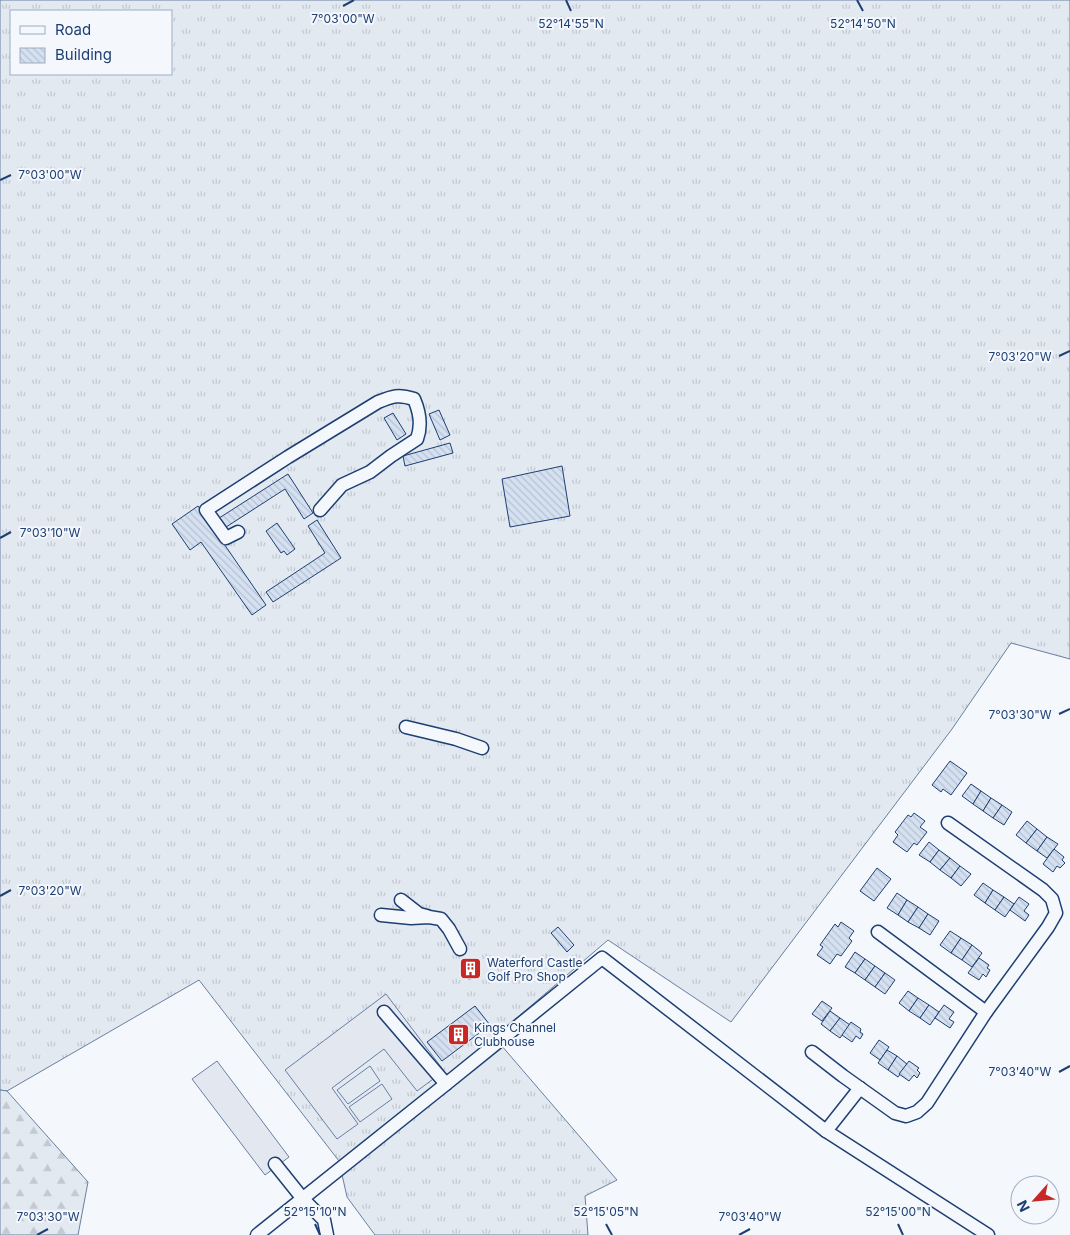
<svg xmlns="http://www.w3.org/2000/svg" width="1070" height="1235" viewBox="0 0 1070 1235" font-family="Inter,sans-serif">
<style>
.grass{fill:url(#grass-tufts);stroke:#687fa3;fill-rule:evenodd}
.forest{fill:url(#forest-firs);stroke:#687fa3}
.pitch{fill:#e3e9f0;stroke:#687fa3}
.parking{fill:#e3e8f0;stroke:#687fa3}
.building{fill:url(#building-back-hatch);stroke:#1d3f73}
.lines{fill:none;stroke-linecap:round;stroke-linejoin:round}
.minor-casing{stroke:#1d3f73;stroke-width:15}
.minor{stroke:#f4f7fb;stroke-width:12}
.ticks{fill:none;stroke:#1d3f73;stroke-width:2}
.labels{text-anchor:middle;dominant-baseline:central;stroke-width:4;stroke-linejoin:round;paint-order:stroke}
.poi-label{font-size:12px;fill:#1d3f73;stroke:#f4f7fb;text-anchor:start}
.ticks-label{font-size:12px;text-anchor:middle;fill:#1d3f73;stroke:#f4f7fb;stroke-width:4;stroke-linejoin:round;paint-order:stroke}
</style>
<defs>
<pattern id="grass-tufts" width="24" height="20" patternUnits="userSpaceOnUse" patternTransform="scale(1.25)"><rect width="24" height="20" fill="#e3e9f0"/><path d="M3 7l-1-3M5 7V3M7 7l1-3M15 17l-1-3M17 17v-4M19 17l1-3" fill="none" stroke="#c2c9d1"/></pattern>
<pattern id="forest-firs" width="22" height="20" patternUnits="userSpaceOnUse" patternTransform="scale(1.25)"><rect width="22" height="20" fill="#e3e9f0"/><path d="M5 1l3.5 6h-7zM16 11l3.5 6h-7z" fill="#c2c9d1"/></pattern>
<pattern id="building-back-hatch" width="6" height="6" patternUnits="userSpaceOnUse" patternTransform="scale(1.25)"><rect width="6" height="6" fill="#d5e0f0"/><path d="M-1 5l2 2M0 0l6 6M5-1l2 2" fill="none" stroke="#b6c1d1"/></pattern>
</defs>
<rect width="100%" height="100%" fill="#f4f7fb"/>
<!-- grass -->
<path class="grass" d="M0,0h1070v659l-59,-16 -59,86 -221,293 -123,-82 -110,94 3,11 116,135 -32,16 3,39h-213l-28,-38 -8,-36 -140,-181 -192,111 -7,-1zM11,11h160v63h-160z"/>
<!-- forest -->
<path class="forest" d="M0,1090l7,1 81,91 -10,53h-78z"/>
<!-- pitch -->
<g class="pitch">
<path d="M370,1066l10,15 -32,23 -11,-14z"/>
<path d="M382,1084l10,15 -32,23 -11,-15z"/>
</g>
<!-- parking -->
<g class="parking">
<path d="M386,994l58,77 -27,20 -33,-42 -52,39 26,36 -21,15 -52,-69z"/>
<path d="M217,1061l72,96 -24,18 -73,-96z"/>
</g>
<!-- building -->
<g class="building">
<path d="M439,410l11,25 -10,5 -11,-26z"/>
<path d="M393,413l13,21 -9,6 -13,-22z"/>
<path d="M450,443l3,10 -48,13 -2,-10z"/>
<path d="M562,466l8,50 -60,11 -8,-48z"/>
<path d="M288,474l25,39 -9,6 -19,-30 -62,40 -7,-9z"/>
<path d="M198,506l68,99 -14,10 -51,-73 -11,8 -18,-26z"/>
<path d="M317,520l24,38 -68,44 -7,-10 59,-39 -17,-27z"/>
<path d="M277,523l18,26 -8,6 -3,-4 -3,2 -15,-22z"/>
<path d="M950,761l17,12 -16,22 -8,-6 -2,3 -9,-7z"/>
<path d="M971,784l10,7 -8,13 -11,-8z"/>
<path d="M981,791l10,7 -8,13 -10,-7z"/>
<path d="M991,798l11,7 -9,13 -10,-7z"/>
<path d="M1002,805l10,7 -8,13 -11,-7z"/>
<path d="M914,813l11,8 -5,6 7,5 -10,13 -3,-2 -7,9 -14,-10 5,-7 -3,-3 13,-17 3,2z"/>
<path d="M1027,821l10,8 -11,14 -10,-8z"/>
<path d="M1037,829l10,8 -10,14 -11,-8z"/>
<path d="M1047,837l11,7 -11,14 -10,-7z"/>
<path d="M929,842l10,8 -9,12 -11,-7z"/>
<path d="M1054,849l10,8 -2,3 3,3 -5,5 -3,-2 -4,6 -10,-8z"/>
<path d="M939,850l11,8 -10,12 -10,-8z"/>
<path d="M950,858l10,8 -9,12 -11,-8z"/>
<path d="M960,866l11,8 -10,12 -10,-8z"/>
<path d="M877,868l14,11 -17,22 -14,-10z"/>
<path d="M983,883l10,7 -8,13 -11,-8z"/>
<path d="M993,890l11,7 -9,13 -10,-7z"/>
<path d="M897,893l10,7 -9,15 -11,-7z"/>
<path d="M1004,897l10,7 -9,13 -10,-7z"/>
<path d="M1019,897l10,7 -5,7 5,4 -4,6 -15,-11z"/>
<path d="M907,900l11,7 -10,15 -10,-7z"/>
<path d="M918,907l10,7 -9,14 -11,-6z"/>
<path d="M928,914l11,7 -9,14 -11,-7z"/>
<path d="M841,922l13,9 -5,7 3,3 -11,15 -4,-2 -7,10 -13,-9 6,-8 -3,-2 15,-21 3,3z"/>
<path d="M558,927l16,18 -7,7 -16,-19z"/>
<path d="M950,931l11,7 -10,15 -11,-8z"/>
<path d="M961,938l11,7 -10,15 -11,-7z"/>
<path d="M972,945l10,8 -10,14 -10,-7z"/>
<path d="M855,952l10,7 -10,14 -10,-6z"/>
<path d="M979,958l10,7 -2,3 3,2 -4,7 -3,-3 -4,6 -11,-7z"/>
<path d="M865,959l10,7 -10,14 -10,-7z"/>
<path d="M475,960l2,18 -9,1 -2,-18z"/>
<path d="M875,966l10,7 -10,14 -10,-7z"/>
<path d="M885,973l10,7 -10,14 -10,-7z"/>
<path d="M908,991l10,7 -9,13 -10,-8z"/>
<path d="M918,998l11,7 -9,13 -11,-7z"/>
<path d="M822,1001l10,7 -10,13 -10,-7z"/>
<path d="M929,1005l10,7 -9,13 -10,-7z"/>
<path d="M944,1005l10,7 -5,7 5,3 -4,6 -15,-10z"/>
<path d="M475,1006l15,19 -48,36 -15,-19z"/>
<path d="M830,1011l10,7 -10,13 -9,-7z"/>
<path d="M840,1018l10,7 -10,13 -10,-7z"/>
<path d="M851,1022l10,7 -1,3 3,2 -3,5 -4,-3 -4,6 -10,-7z"/>
<path d="M879,1040l10,7 -9,13 -10,-7z"/>
<path d="M887,1050l10,6 -9,14 -10,-7z"/>
<path d="M897,1056l10,8 -9,13 -10,-7z"/>
<path d="M909,1061l10,7 -2,2 3,3 -3,5 -3,-3 -5,6 -10,-7z"/>
</g>
<g class="lines">
<defs>
<g id="minor">
<path d="M238,532l-12,6 -20,-28 82,-53 90,-55c15,-6 20,-8 36,-3 6,14 8,26 3,40l-26,17 -21,16 -28,13 -22,25"/>
<path d="M406,727l50,12 26,9"/>
<path d="M401,900l18,14 8,2"/>
<path d="M381,915l30,3 18,-1 12,2 8,10 11,20"/>
<path d="M878,932l108,80"/>
<path d="M384,1012l62,72"/>
<path d="M812,1052l31,24 52,37 11,3 11,-4 10,-9 59,-91 62,-85 8,-14 -4,-14 -9,-9 -95,-67"/>
<path d="M826,1131l34,-43"/>
<path d="M275,1164l28,35 21,21 3,15"/>
<path d="M257,1235l189,-151 156,-126 224,173 162,104"/>
</g>
</defs>
<!-- minor casing -->
<use href="#minor" class="minor-casing"/>
<!-- minor -->
<use href="#minor" class="minor"/>
</g>
<!-- ticks -->
<path class="ticks" d="M566,0l5,11M857,0l6,11M343,6l11,-6M0,180l11,-5M1059,356l11,-5M0,538l11,-6M1059,714l11,-5M0,896l11,-6M1059,1072l11,-6M315,1224l5,11M606,1224l6,11M898,1224l5,11M37,1235l11,-6M739,1235l11,-6"/>
<!-- icons -->
<defs>
<symbol id="building-square" viewBox="-11 -11 22 22"><rect x="-9" y="-9" width="18" height="18" rx="4" fill="#c62828" stroke="#f4f7fb"/><path d="M-4-6H4V6H1V3H-1V6H-4ZM-2.5-4.3h1.7v1.8h-1.7ZM.8-4.3h1.7v1.8H.8ZM-2.5-1h1.7V.8h-1.7ZM.8-1h1.7V.8H.8Z" fill="#fff"/></symbol>
</defs>
<g fill-rule="evenodd">
<use href="#building-square" x="458" y="956" width="25" height="25"/>
<use href="#building-square" x="446" y="1022" width="25" height="25"/>
</g>
<g class="labels">
<!-- poi labels -->
<g class="poi-label">
<text x="487" y="962">Waterford Castle<tspan x="487" dy="14">Golf Pro Shop</tspan></text>
<text x="474" y="1027">Kings Channel<tspan x="474" dy="14">Clubhouse</tspan></text>
</g>
</g>
<g class="ticks-label">
<text x="343" y="23">7°03'00"W</text>
<text x="571" y="28">52°14'55"N</text>
<text x="863" y="28">52°14'50"N</text>
<text x="50" y="179">7°03'00"W</text>
<text x="1020" y="361">7°03'20"W</text>
<text x="50" y="537">7°03'10"W</text>
<text x="1020" y="719">7°03'30"W</text>
<text x="50" y="895">7°03'20"W</text>
<text x="1020" y="1076">7°03'40"W</text>
<text x="315" y="1216">52°15'10"N</text>
<text x="606" y="1216">52°15'05"N</text>
<text x="898" y="1216">52°15'00"N</text>
<text x="48" y="1221">7°03'30"W</text>
<text x="750" y="1221">7°03'40"W</text>
</g>
<!-- legend -->
<rect x="10" y="10" width="162" height="65" fill="#f4f7fb" stroke="#9eadc5"/>
<rect x="20" y="26" width="25" height="8" fill="#f4f7fb" stroke="#9eadc5"/>
<text x="55" y="35" font-size="15" fill="#1d3f73">Road</text>
<rect x="20" y="48" width="25" height="15" fill="url(#building-back-hatch)" stroke="#9eadc5"/>
<text x="55" y="60" font-size="15" fill="#1d3f73">Building</text>
<!-- north arrow -->
<g transform="translate(1035 1200) rotate(243)"><circle r="24" fill="#f4f7fb" stroke="#9eadc5"/>
<path d="M0-4L9 19L0 12L-9 19Z" fill="#c62828"/>
<text y="-8" font-size="14" font-weight="bold" text-anchor="middle" fill="#1d3f73">N</text>
</g>
</svg>
